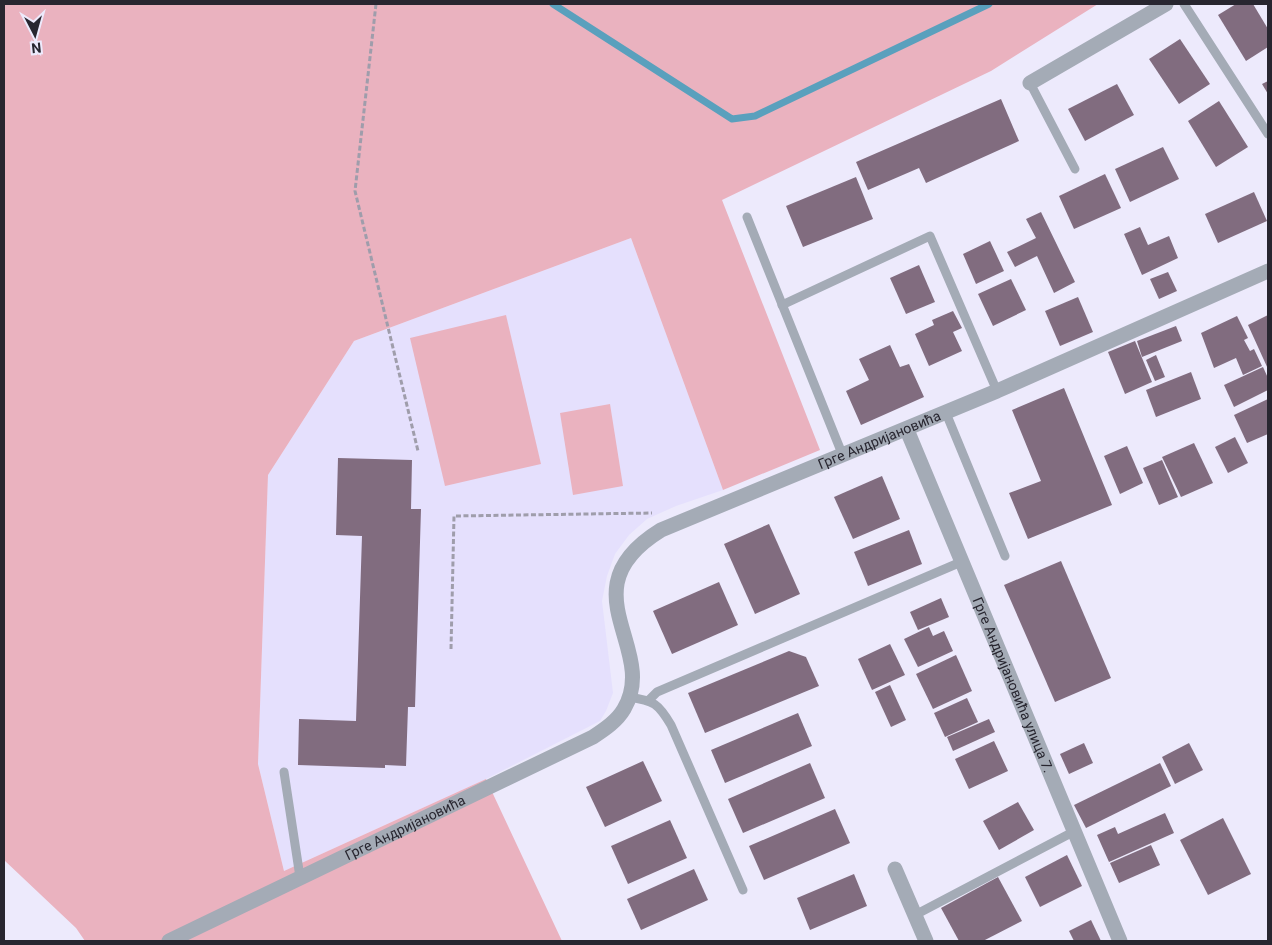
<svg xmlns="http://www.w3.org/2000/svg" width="1272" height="945" viewBox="0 0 1272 945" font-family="Roboto,sans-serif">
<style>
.built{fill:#e5e0fd}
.green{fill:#eab2bf}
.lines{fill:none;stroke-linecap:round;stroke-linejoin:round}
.stream{stroke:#5aa0bd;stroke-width:7}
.building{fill:#816c7f}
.path{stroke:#9f9dab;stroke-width:3;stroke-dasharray:5 2.5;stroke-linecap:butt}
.service{stroke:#a4abb6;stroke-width:9}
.minor{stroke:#a4abb6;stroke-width:15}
.labels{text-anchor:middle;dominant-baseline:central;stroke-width:4;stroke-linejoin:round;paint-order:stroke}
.street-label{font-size:14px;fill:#282630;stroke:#edeafc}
</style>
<rect width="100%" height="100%" fill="#edeafc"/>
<!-- built -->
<path class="built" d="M631,238l92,252 -47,16 -29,13 -18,16 -14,19 -8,22 -5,25 11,92 -7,18 -6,10 -114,58 -202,92 -26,-107 10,-289 86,-134z"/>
<!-- green -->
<g class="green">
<path d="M4,4h1094l-107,67 -269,129 98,250 -97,40 -92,-252 -277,103 -86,134 -10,289 26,107 202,-92 76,162h-477l-9,-13 -72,-68z"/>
<path d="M506,315l35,149 -96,22 -35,-148z"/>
<path d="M610,404l13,82 -50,9 -13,-82z"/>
</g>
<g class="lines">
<!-- stream -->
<path class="stream" d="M553,4l179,115 23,-3 234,-112"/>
</g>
<!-- building -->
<g class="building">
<path d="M1236,4h17l15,25v18l-22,14 -28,-46z"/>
<path d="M1180,39l30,45 -31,20 -30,-45z"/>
<path d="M1268,81v13l-6,-10z"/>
<path d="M1117,84l17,31 -49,26 -17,-32z"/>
<path d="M1001,99l18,42 -93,42 -7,-15 -51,22 -12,-28z"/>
<path d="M1219,101l29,46 -32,20 -28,-46z"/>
<path d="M1163,147l16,32 -49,23 -15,-33z"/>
<path d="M1105,174l16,34 -47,21 -15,-33z"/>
<path d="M856,177l17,42 -70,28 -17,-41z"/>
<path d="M1254,192l13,29 -49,22 -13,-29z"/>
<path d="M1041,212l34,70 -21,11 -17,-37 -22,11 -8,-15 29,-14 -10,-19z"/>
<path d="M1140,227l8,18 21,-9 9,22 -36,17 -18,-41z"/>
<path d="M990,241l14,30 -28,13 -13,-30z"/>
<path d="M919,265l16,37 -29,12 -16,-36z"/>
<path d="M1168,272l9,19 -18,8 -9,-20z"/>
<path d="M1011,279l15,31 -33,16 -15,-32z"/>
<path d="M1078,297l15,35 -33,14 -15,-35z"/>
<path d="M953,311l9,17 -9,4 9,19 -33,15 -14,-32 19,-9 -2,-5z"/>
<path d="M1268,315v54l-20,-44z"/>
<path d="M1237,316l11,22 -4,2 6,11 4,-2 8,17 -19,9 -7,-17 -22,10 -13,-35z"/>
<path d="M1176,326l6,15 -40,16 -5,-16z"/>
<path d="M1135,341l17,41 -27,12 -17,-42z"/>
<path d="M890,345l10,22 9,-3 15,33 -63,28 -15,-34 23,-11 -10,-21z"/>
<path d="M1156,355l9,22 -10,4 -9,-21z"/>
<path d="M1263,367l5,11v12l-34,17 -10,-22z"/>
<path d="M1191,372l10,27 -45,18 -10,-27z"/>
<path d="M1064,388l48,117 -84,34 -19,-46 32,-12 -29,-71z"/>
<path d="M1268,399v35l-21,9 -13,-28z"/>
<path d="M1235,437l13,26 -20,10 -13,-26z"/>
<path d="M1194,443l19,40 -32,14 -19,-40z"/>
<path d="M1127,446l16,37 -23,11 -16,-38z"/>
<path d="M338,458l74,2 -1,49h10l-6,198h-7l-2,59 -21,-1v3l-87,-3 1,-46 57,2 6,-185 -26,-1z"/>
<path d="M1162,460l16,37 -19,8 -16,-37z"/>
<path d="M882,476l18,43 -47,20 -19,-42z"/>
<path d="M769,524l31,70 -45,20 -31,-70z"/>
<path d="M909,530l13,34 -54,22 -14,-34z"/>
<path d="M1061,561l50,117 -56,24 -51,-117z"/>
<path d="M719,582l19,43 -66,29 -19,-43z"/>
<path d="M941,598l8,19 -31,13 -8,-18z"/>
<path d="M929,627l4,9 11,-5 9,20 -35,16 -14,-28z"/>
<path d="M890,644l15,31 -33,15 -14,-31z"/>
<path d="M789,651l17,6 13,29 -114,47 -17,-40z"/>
<path d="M956,655l16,36 -39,18 -17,-35z"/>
<path d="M890,685l16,35 -15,7 -16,-35z"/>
<path d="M967,698l11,24 -33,15 -11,-24z"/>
<path d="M798,713l14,33 -87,37 -14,-33z"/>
<path d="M989,719l6,13 -42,19 -6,-14z"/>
<path d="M994,741l14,30 -39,18 -14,-30z"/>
<path d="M1084,743l9,20 -24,11 -9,-20z"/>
<path d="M1189,743l14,27 -28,14 -13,-27z"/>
<path d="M643,761l19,40 -57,26 -19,-40z"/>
<path d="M810,763l15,35 -82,35 -15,-34z"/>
<path d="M1160,763l11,23 -85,42 -12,-23z"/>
<path d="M1018,802l16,28 -35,20 -16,-29z"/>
<path d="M835,809l15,34 -86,37 -15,-34z"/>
<path d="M1165,813l9,20 -65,29 -12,-27 18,-8 3,7z"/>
<path d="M1223,818l28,56 -43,21 -28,-55z"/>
<path d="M670,820l17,38 -59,26 -17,-38z"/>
<path d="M1151,845l9,20 -41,18 -9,-20z"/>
<path d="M1067,855l15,31 -42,21 -15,-30z"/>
<path d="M694,869l14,31 -67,30 -14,-31z"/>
<path d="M854,874l13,32 -57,24 -13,-32z"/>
<path d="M998,877l24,44 -39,20h-24l-18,-33z"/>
<path d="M1091,920l10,21h-27l-5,-10z"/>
</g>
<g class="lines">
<!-- path -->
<g class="path">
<path d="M376,4l-21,187 63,260"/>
<path d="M451,649l3,-133 198,-3"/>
</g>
<!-- service -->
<g class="service">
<path d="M1184,4l84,130"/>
<path d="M1030,83l45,86"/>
<path d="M747,217l96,239"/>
<path d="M782,305l148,-69 67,155"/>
<path d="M946,413l59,143"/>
<path d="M629,697c25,4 29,6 42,28l72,165"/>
<path d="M649,700l8,-8 304,-130"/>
<path d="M284,772l16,105"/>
<path d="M915,915l158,-83"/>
</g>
<!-- minor -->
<g class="minor">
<path d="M1030,83l136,-79"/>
<path id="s1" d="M907,430l213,511"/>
<path d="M895,869l31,72"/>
<path id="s2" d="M169,941l424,-204c12,-8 24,-16 31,-28 36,-61 -60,-119 37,-179l336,-139 271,-120"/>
</g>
</g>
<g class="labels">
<!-- street labels -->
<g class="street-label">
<text stroke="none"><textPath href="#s2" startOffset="949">Грге Андријановића</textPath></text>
<text stroke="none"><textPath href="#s1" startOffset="276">Грге Андријановића улица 7.</textPath></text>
<text stroke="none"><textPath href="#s2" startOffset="262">Грге Андријановића</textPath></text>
</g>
</g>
<!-- border -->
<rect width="1272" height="945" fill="none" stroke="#282630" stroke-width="10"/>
<!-- north arrow -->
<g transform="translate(35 35) rotate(174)" stroke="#edeafc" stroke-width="4" paint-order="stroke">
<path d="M0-4L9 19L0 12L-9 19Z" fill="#282630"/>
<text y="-8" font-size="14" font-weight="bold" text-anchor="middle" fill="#282630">N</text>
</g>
</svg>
